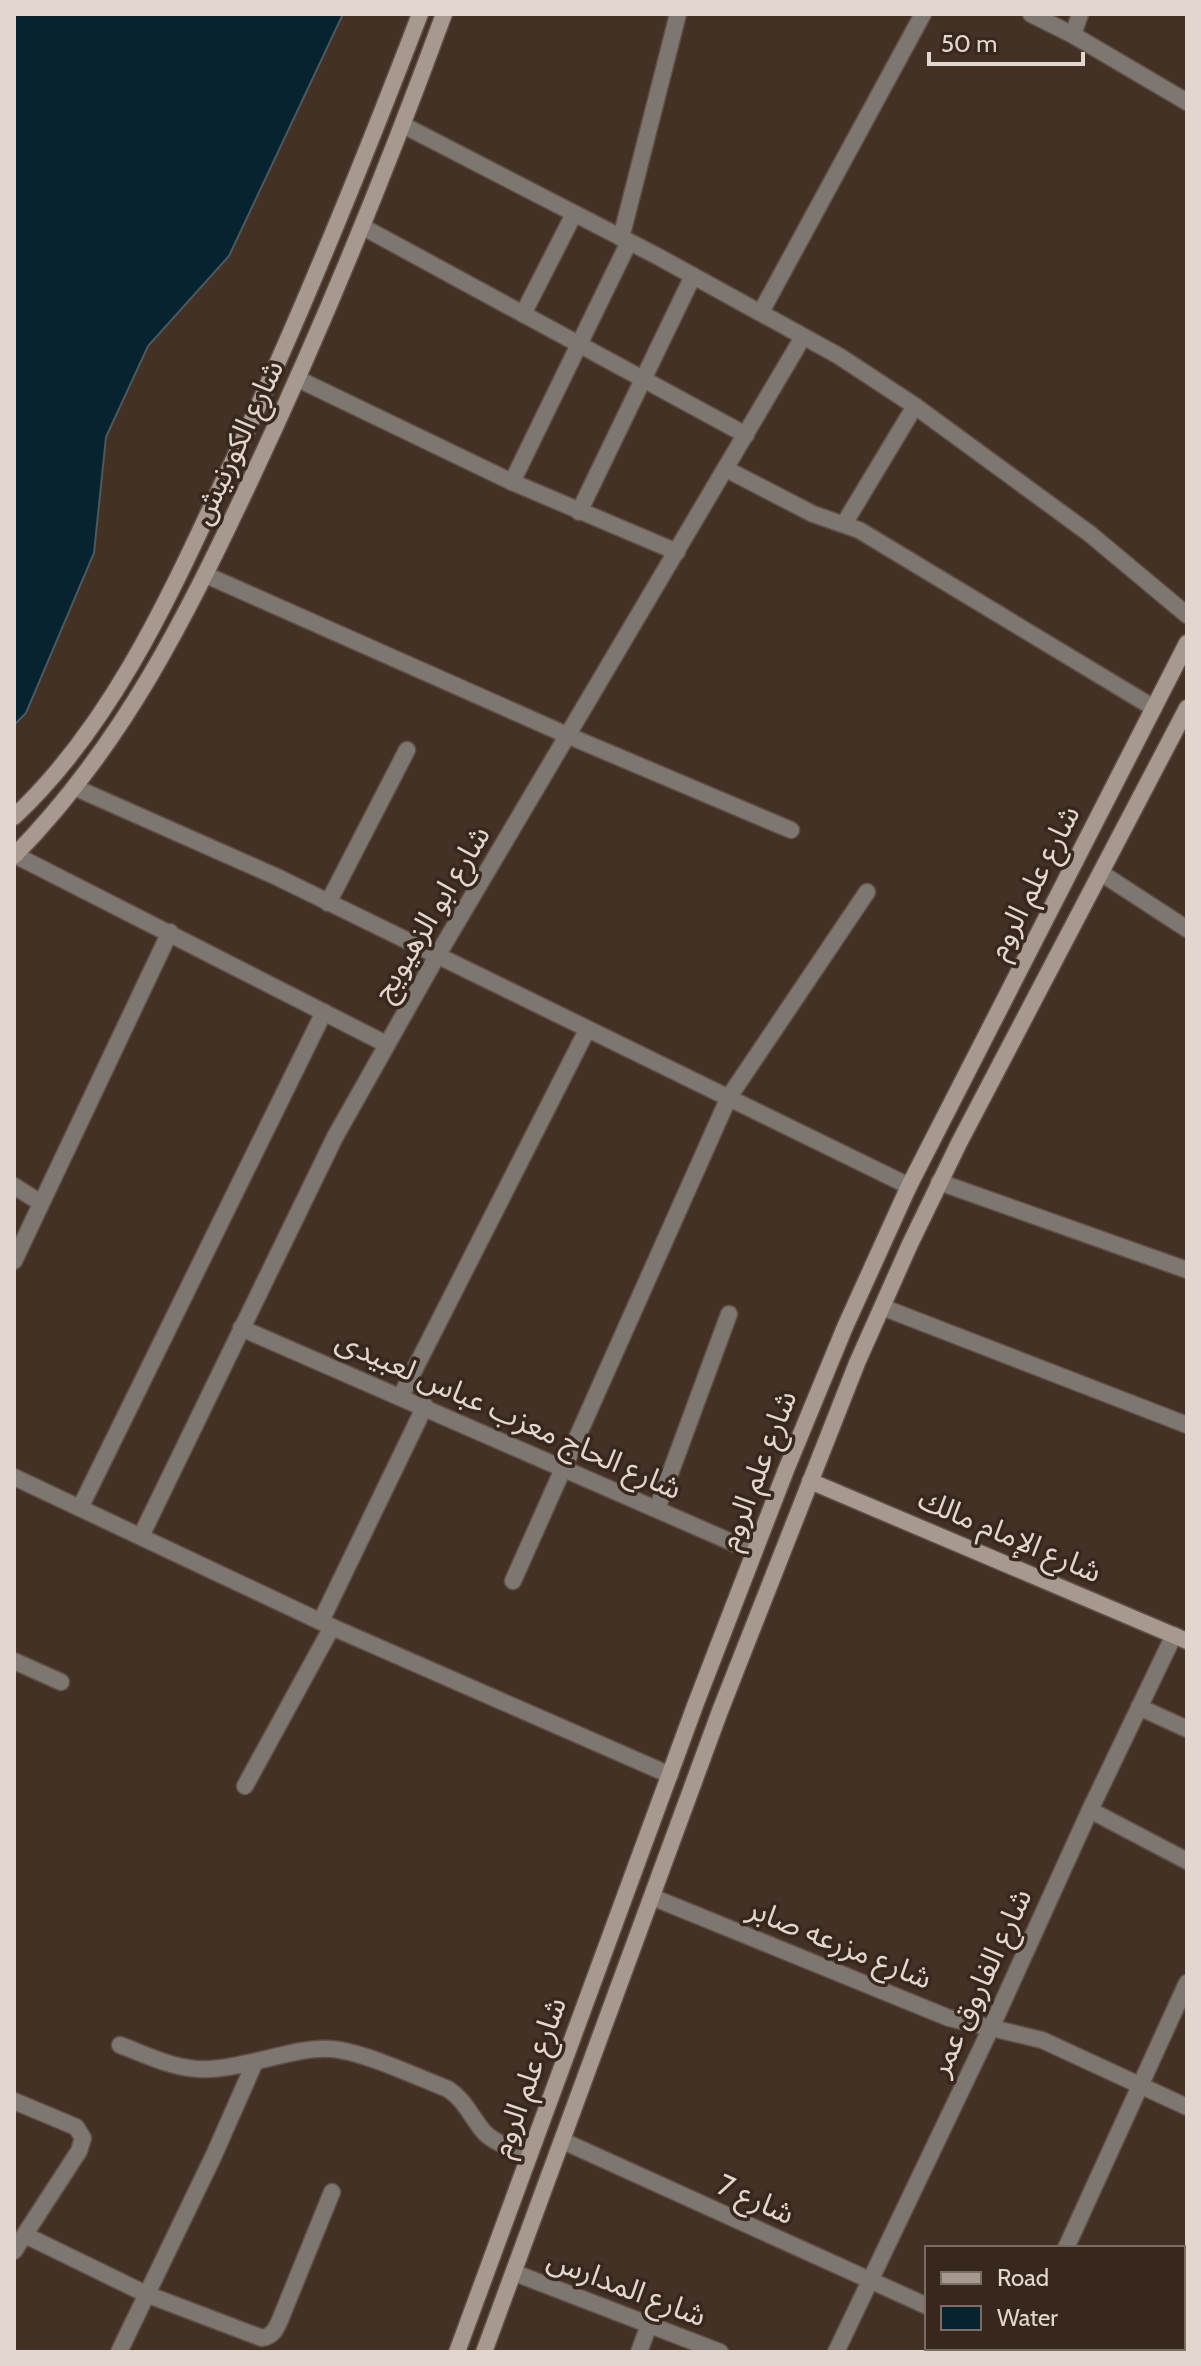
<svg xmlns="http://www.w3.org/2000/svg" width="1201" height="2366" viewBox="0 0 1201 2366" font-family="Cabin,'Noto Sans Arabic',sans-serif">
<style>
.water{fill:#07232f;stroke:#49595f;stroke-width:2}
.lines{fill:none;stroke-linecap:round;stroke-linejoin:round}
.street-casing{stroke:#604f44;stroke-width:19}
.secondary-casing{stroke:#604f44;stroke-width:19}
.street{stroke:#7e7670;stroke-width:16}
.secondary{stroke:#a79990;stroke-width:16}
.labels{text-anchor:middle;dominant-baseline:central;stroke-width:7;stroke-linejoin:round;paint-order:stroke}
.street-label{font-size:30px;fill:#e2d6cf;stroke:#38271d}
</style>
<rect width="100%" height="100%" fill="#433126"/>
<!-- water -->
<path class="water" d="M14,14h329l-114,242 -81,90 -42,91 -12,116 -68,160 -12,12z"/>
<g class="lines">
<defs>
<g id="street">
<path d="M1031,14l42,21 114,67"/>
<path d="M1073,35l7,-21"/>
<path d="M403,125l254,131 182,100 76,50 175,128 97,81"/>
<path d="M363,227l383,208"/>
<path d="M621,238l57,-224"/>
<path d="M761,312l162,-298"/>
<path d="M523,314l51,-100"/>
<path d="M298,379l214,103 165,70"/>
<path d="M726,469l87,45 46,16 295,178"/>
<path d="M512,482l117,-240"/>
<path d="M579,512l114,-236"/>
<path d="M844,524l71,-118"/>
<path d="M206,575l363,161 222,94"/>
<path d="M76,788l201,89 632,309"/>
<path d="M15,855l371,189"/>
<path d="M1101,873l86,56"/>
<path d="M328,903l79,-153"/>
<path d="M939,1182l248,88"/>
<path d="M14,1186l27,17"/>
<path d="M14,1261l156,-329"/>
<path d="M882,1307l305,118"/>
<path d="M241,1328l513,224"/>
<path d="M401,1396l186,-366"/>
<path d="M14,1477l318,150 338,148"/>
<path d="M80,1508l244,-496"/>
<path d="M657,1509l72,-195"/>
<path d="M141,1536l194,-399 102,-181 366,-619"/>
<path d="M513,1581l216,-484 138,-205"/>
<path d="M321,1621l104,-215"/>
<path d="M14,1661l47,21"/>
<path d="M1139,1707l48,22"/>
<path d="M245,1786l87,-159"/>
<path d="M1090,1810l97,51"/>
<path d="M652,1897l297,121 93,22 145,67"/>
<path d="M120,2045c29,11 58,26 89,24 38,-1 88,-23 122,-20 31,2 86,28 117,40 17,11 23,28 36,43 11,12 31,17 45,23"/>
<path d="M14,2101l62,26 7,11 -4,13 -65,100"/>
<path d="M563,2141l364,165"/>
<path d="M25,2235l121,59 116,44c11,-2 14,-9 18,-18l52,-128"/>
<path d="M1066,2248l121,-265"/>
<path d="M515,2273l205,79"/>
<path d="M1183,2289l4,-9"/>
<path d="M1022,2348l10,4"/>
<path d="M119,2352l95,-197 41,-93"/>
<path d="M639,2352l10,-27"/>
<path d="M836,2352l155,-324 99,-218 84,-175"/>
<path d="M1152,2352l2,-4"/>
</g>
<g id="secondary">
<path d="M14,817c96,-90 153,-215 208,-333 73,-153 137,-311 198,-470"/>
<path d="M14,856c109,-111 172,-239 237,-377 72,-152 135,-307 193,-465"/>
<path d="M810,1481l377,160"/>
<path d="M457,2352l239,-649 90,-233 59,-143 64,-141 278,-543"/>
<path d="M484,2352l236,-641 137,-348 53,-119 49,-101 228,-435"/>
</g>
</defs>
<!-- street casing -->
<use href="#street" class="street-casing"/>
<!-- secondary casing -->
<use href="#secondary" class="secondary-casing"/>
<!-- street -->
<use href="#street" class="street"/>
<!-- secondary -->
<use href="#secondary" class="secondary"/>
</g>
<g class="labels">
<!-- street labels -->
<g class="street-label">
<text transform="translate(237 442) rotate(-65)">شارع الكورنيش</text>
<text transform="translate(1033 882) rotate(-63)">شارع علم الروم</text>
<text transform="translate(431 913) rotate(-59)">شارع ابو الزهيويج</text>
<text transform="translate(509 1414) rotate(24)">شارع الحاج معزب عباس لعبيدى</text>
<text transform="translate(757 1470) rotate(-69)">شارع علم الروم</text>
<text transform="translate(1010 1535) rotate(23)">شارع الإمام مالك</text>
<text transform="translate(840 1943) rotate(22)">شارع مزرعه صابر</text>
<text transform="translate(980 1982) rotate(-65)">شارع الفاروق عمر</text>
<text transform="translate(528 2077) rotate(-70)">شارع علم الروم</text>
<text transform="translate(756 2199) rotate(24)">شارع 7</text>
<text transform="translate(627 2287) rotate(21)">شارع المدارس</text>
</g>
</g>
<!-- border -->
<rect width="1201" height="2366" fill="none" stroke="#e2d6cf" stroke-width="32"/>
<!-- legend -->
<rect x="925" y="2246" width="260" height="104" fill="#38271d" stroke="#7c6d64" stroke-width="2"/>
<rect x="941" y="2272" width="40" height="12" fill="#a79990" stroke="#7c6d64" stroke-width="2"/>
<text x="997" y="2286" font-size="24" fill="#e2d6cf">Road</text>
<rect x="941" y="2306" width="40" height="24" fill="#07232f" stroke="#7c6d64" stroke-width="2"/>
<text x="997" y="2326" font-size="24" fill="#e2d6cf">Water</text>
<!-- scale -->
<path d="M929 52v12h154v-12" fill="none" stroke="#e2d6cf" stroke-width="4"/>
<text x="941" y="52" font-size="24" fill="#e2d6cf" stroke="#38271d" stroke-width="6" paint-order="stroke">50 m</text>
</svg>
